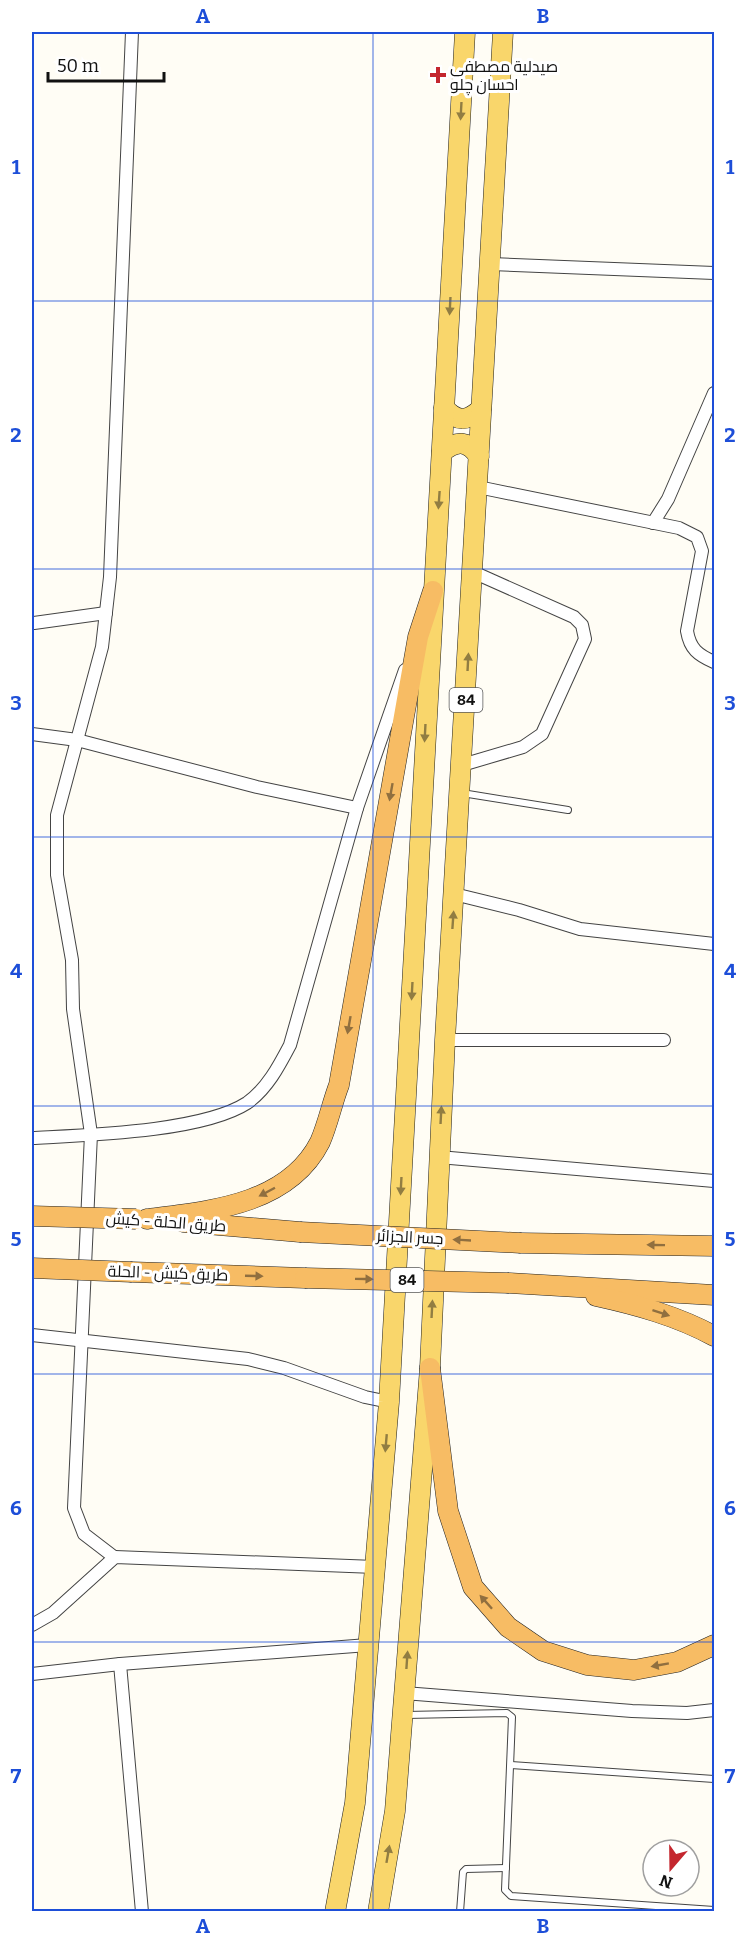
<svg xmlns="http://www.w3.org/2000/svg" width="746" height="1943" viewBox="0 0 746 1943" font-family="Bitter,Cairo,serif">
<style>
.lines{fill:none;stroke-linecap:round;stroke-linejoin:round}
.service-casing{stroke:#444;stroke-width:8}
.minor-casing{stroke:#444;stroke-width:14}
.primary-casing{stroke:#222;stroke-width:21}
.trunk-casing{stroke:#222;stroke-width:21}
.service{stroke:#fff;stroke-width:6}
.minor{stroke:#fff;stroke-width:12}
.primary{stroke:#f9d66b;stroke-width:20}
.trunk{stroke:#f7bc64;stroke-width:20}
.trunk-bridge-casing{stroke:#222;stroke-width:21;stroke-linecap:butt}
.trunk-bridge{stroke:#f7bc64;stroke-width:20}
.oneway{fill:#917d42}
.oneway2{fill:#906f3f}
.grid{fill:none;stroke:#1d4ed8;stroke-width:1.5;stroke-opacity:0.55}
.poi-dot{fill:#c4262e;stroke:#fff;stroke-width:2}
.labels{text-anchor:middle;dominant-baseline:central;stroke-width:6;stroke-linejoin:round;paint-order:stroke}
.shield{fill:#fff;stroke:#585858;stroke-width:1.5}
.shield-label{font-size:15px;font-weight:bold;fill:#111}
.poi-label{font-size:16px;fill:#111;stroke:#fff;text-anchor:start}
.street-label{font-size:16px;fill:#111;stroke:#fff}
.neatline{fill:none;stroke:#1d4ed8;stroke-width:2}
.grid-label{font-size:20px;text-anchor:middle;font-weight:bold;fill:#1d4ed8}
</style>
<rect width="100%" height="100%" fill="#fffdf5"/>
<g class="lines">
<defs>
<g id="service">
<path d="M462,793l106,17"/>
<path d="M406,1715l101,-2 5,4 -7,173 6,6 203,14"/>
<path d="M511,1765l203,14"/>
<path d="M460,1912l3,-40 3,-3 40,-1"/>
</g>
<g id="minor">
<path d="M491,264l223,9"/>
<path d="M478,487l201,41 18,9 5,14 -15,80c3,18 11,24 27,31"/>
<path d="M653,523l15,-24 46,-106"/>
<path d="M34,623l72,-10"/>
<path d="M32,734l45,6 180,47 100,21"/>
<path d="M462,765l61,-18 19,-13 43,-95 -3,-14 -8,-8 -101,-45"/>
<path d="M454,894l65,16 61,19 134,15"/>
<path d="M445,1040h219"/>
<path d="M32,1138c55,-3 170,-6 215,-35 20,-14 32,-37 43,-58l67,-237 48,-138"/>
<path d="M439,1157l275,24"/>
<path d="M32,1335l216,24 36,9 81,29 24,5"/>
<path d="M114,1557l-30,-23 -10,-26 17,-374 -18,-125 -1,-49 -15,-85v-60l45,-168 8,-70 22,-545"/>
<path d="M32,1625l21,-12 62,-56 260,10"/>
<path d="M120,1664l22,248"/>
<path d="M32,1674l88,-10 248,-19"/>
<path d="M404,1693l228,18 55,2 27,-3"/>
</g>
<g id="primary">
<path d="M444,408c13,14 23,14 37,1"/>
<path d="M442,452c15,-12 25,-12 37,4"/>
<path d="M335,1912l20,-109 34,-401 76,-1370"/>
<path d="M378,1912l17,-101 35,-443 15,-328 58,-1008"/>
</g>
<g id="trunk">
<path d="M147,1219c63,-8 141,-14 173,-77 8,-18 12,-39 19,-57l79,-448 15,-46"/>
<path d="M183,1222l117,10"/>
<path d="M521,1243l193,3"/>
<path d="M132,1272l173,6"/>
<path d="M509,1283l205,12"/>
<path d="M596,1296c41,9 81,20 118,40"/>
<path d="M430,1368l18,143 25,76 35,40 35,24 44,14 47,5 43,-8 37,-17"/>
</g>
</defs>
<!-- service casing -->
<use href="#service" class="service-casing"/>
<!-- minor casing -->
<use href="#minor" class="minor-casing"/>
<!-- primary casing -->
<use href="#primary" class="primary-casing"/>
<!-- trunk casing -->
<use href="#trunk" class="trunk-casing"/>
<!-- service -->
<use href="#service" class="service"/>
<!-- minor -->
<use href="#minor" class="minor"/>
<!-- primary -->
<use href="#primary" class="primary"/>
<!-- trunk -->
<use href="#trunk" class="trunk"/>
<defs>
<g id="trunk-bridge">
<path d="M32,1216l104,3"/>
<path d="M300,1232l221,11"/>
<path d="M32,1268l100,4"/>
<path d="M305,1278l204,5"/>
</g>
</defs>
<!-- trunk-bridge casing -->
<use href="#trunk-bridge" class="trunk-bridge-casing"/>
<!-- trunk-bridge -->
<use href="#trunk-bridge" class="trunk-bridge"/>
</g>
<!-- one-way arrows -->
<defs><path id="oneway-solid" d="M-6-.8H1V-3.2L6.5 0L1 3.2V.8H-6Z" transform="scale(1.5)"/></defs>
<g class="oneway">
<use href="#oneway-solid" transform="translate(461 111) rotate(93)"/>
<use href="#oneway-solid" transform="translate(450 306) rotate(93)"/>
<use href="#oneway-solid" transform="translate(439 500) rotate(94)"/>
<use href="#oneway-solid" transform="translate(468 662) rotate(-87)"/>
<use href="#oneway-solid" transform="translate(425 733) rotate(93)"/>
<use href="#oneway-solid" transform="translate(453 920) rotate(-86)"/>
<use href="#oneway-solid" transform="translate(412 991) rotate(93)"/>
<use href="#oneway-solid" transform="translate(441 1115) rotate(-87)"/>
<use href="#oneway-solid" transform="translate(401 1186) rotate(93)"/>
<use href="#oneway-solid" transform="translate(432 1309) rotate(-87)"/>
<use href="#oneway-solid" transform="translate(386 1443) rotate(95)"/>
<use href="#oneway-solid" transform="translate(407 1660) rotate(-86)"/>
<use href="#oneway-solid" transform="translate(388 1854) rotate(-80)"/>
</g>
<g class="oneway2">
<use href="#oneway-solid" transform="translate(391 792) rotate(100)"/>
<use href="#oneway-solid" transform="translate(349 1025) rotate(100)"/>
<use href="#oneway-solid" transform="translate(267 1192) rotate(152)"/>
<use href="#oneway-solid" transform="translate(462 1240) rotate(-177)"/>
<use href="#oneway-solid" transform="translate(656 1245) rotate(-179)"/>
<use href="#oneway-solid" transform="translate(254 1276) rotate(2)"/>
<use href="#oneway-solid" transform="translate(364 1279) rotate(1)"/>
<use href="#oneway-solid" transform="translate(661 1313) rotate(18)"/>
<use href="#oneway-solid" transform="translate(486 1602) rotate(-132)"/>
<use href="#oneway-solid" transform="translate(660 1665) rotate(170)"/>
</g>
<!-- grid -->
<path class="grid" d="M373,32v1880M32,301h682M32,569h682M32,837h682M32,1106h682M32,1374h682M32,1642h682"/>
<!-- markers -->
<path class="poi-dot" d="M435 66h6v6h6v6h-6v6h-6v-6h-6v-6h6z"/>
<g class="labels">
<!-- shield labels -->
<g class="shield">
<rect x="449.5" y="688" width="33" height="24" rx="4.5"/>
<rect x="390.5" y="1268" width="33" height="24" rx="4.5"/>
</g>
<g class="shield-label">
<text x="466" y="700">84</text>
<text x="407" y="1280">84</text>
</g>
<!-- poi labels -->
<g class="poi-label">
<text x="450" y="66">صيدلية مصطفى<tspan x="450" dy="18">احسان چلو</tspan></text>
</g>
<!-- street labels -->
<g class="street-label">
<text transform="translate(166 1222) rotate(4)">طريق الحلة - كيش</text>
<text transform="translate(410 1237) rotate(3)">جسر الجزائر</text>
<text transform="translate(168 1273) rotate(2)">طريق كيش - الحلة</text>
</g>
</g>
<!-- border -->
<rect width="746" height="1943" fill="none" stroke="#ffffff" stroke-width="66"/>
<!-- north arrow -->
<g transform="translate(671 1868) rotate(200)"><circle r="28" fill="#ffffff" stroke="#a0a0a0" stroke-width="1.5"/>
<path d="M0-4.5L10 22L0 15L-10 22Z" fill="#c4262e"/>
<text y="-9" font-size="16" font-weight="bold" text-anchor="middle" fill="#111111">N</text>
</g>
<!-- scale -->
<path d="M48 72v9h116v-9" fill="none" stroke="#111111" stroke-width="3"/>
<text x="57" y="72" font-size="18" fill="#111111" stroke="#ffffff" stroke-width="4.5" paint-order="stroke">50 m</text>
<rect x="33" y="33" width="680" height="1877" class="neatline"/>
<g class="grid-label">
<text x="203" y="23">A</text>
<text x="543" y="23">B</text>
<text x="16" y="174">1</text>
<text x="730" y="174">1</text>
<text x="16" y="442">2</text>
<text x="730" y="442">2</text>
<text x="16" y="710">3</text>
<text x="730" y="710">3</text>
<text x="16" y="978">4</text>
<text x="730" y="978">4</text>
<text x="16" y="1246">5</text>
<text x="730" y="1246">5</text>
<text x="16" y="1515">6</text>
<text x="730" y="1515">6</text>
<text x="16" y="1783">7</text>
<text x="730" y="1783">7</text>
<text x="203" y="1933">A</text>
<text x="543" y="1933">B</text>
</g>
</svg>
